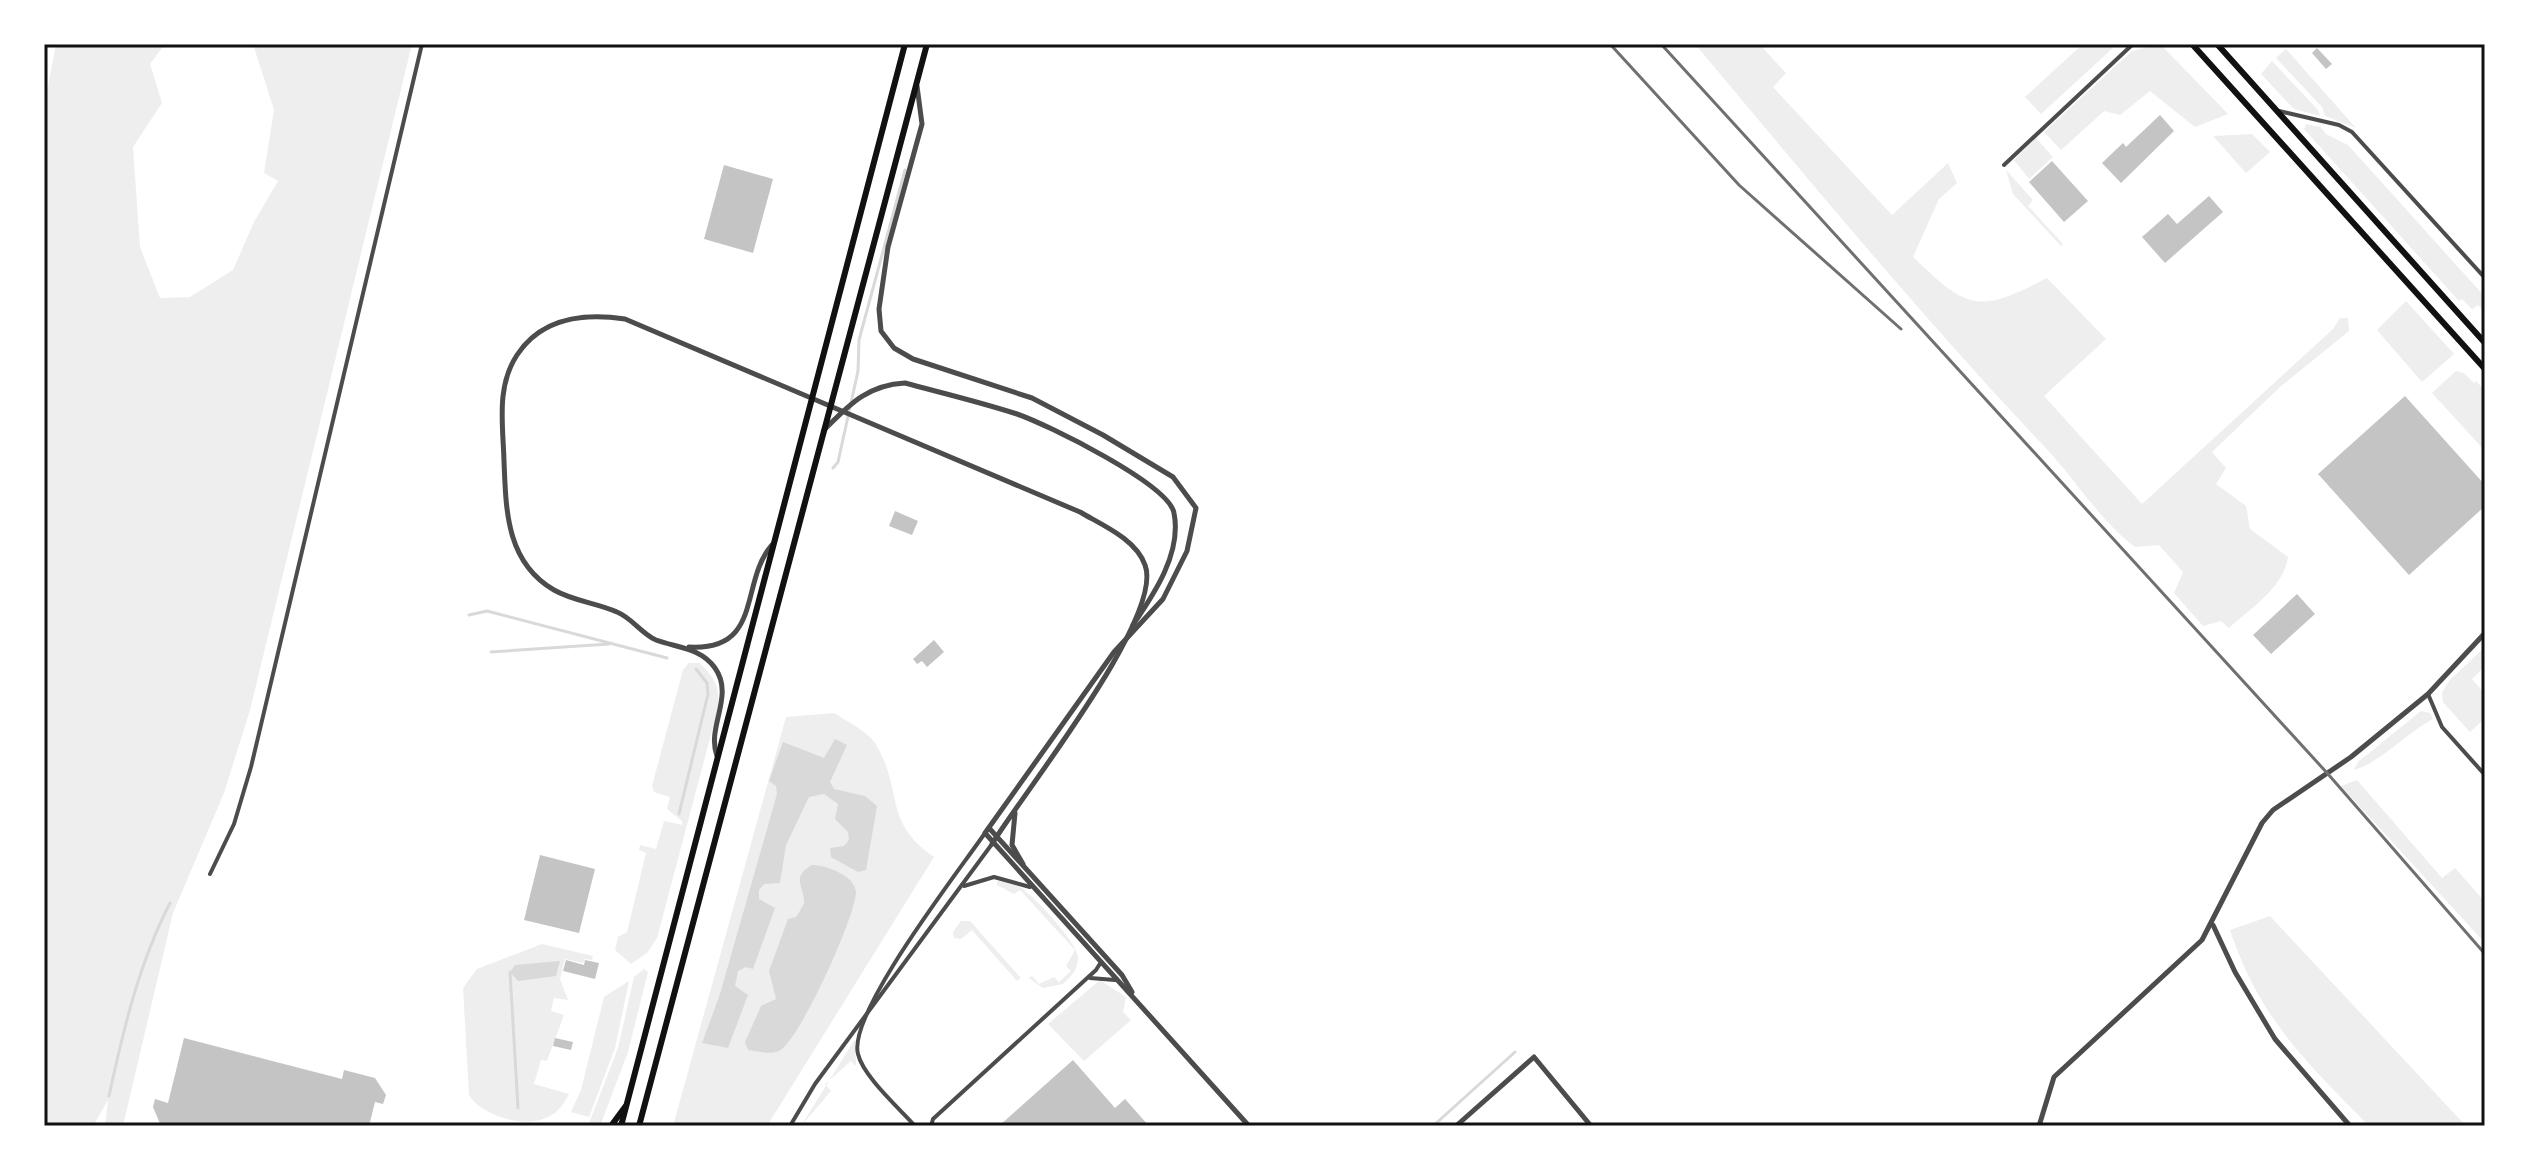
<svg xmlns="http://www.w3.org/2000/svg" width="2529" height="1170" viewBox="0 0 2529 1170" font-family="Lato,sans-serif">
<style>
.green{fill:#eee}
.water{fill:#d9d9d9}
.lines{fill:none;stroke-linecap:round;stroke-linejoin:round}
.stream{stroke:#d9d9d9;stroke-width:3}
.building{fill:#c4c4c4}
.minor{stroke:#4c4c4c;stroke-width:4}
.tertiary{stroke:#4c4c4c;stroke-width:5}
.primary{stroke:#111;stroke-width:6}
.rail{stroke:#707070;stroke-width:3}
.neatline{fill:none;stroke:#111;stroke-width:3}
</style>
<rect width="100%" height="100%" fill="#fff"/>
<!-- green -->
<g class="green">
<path d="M56,44h109l-15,20 12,39 -29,44 7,100 20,51 30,-1 43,-27 21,-48 24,-41 -14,-8 10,-63 -21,-66h159l-162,666 -26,83 -51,120 -50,213h-18l3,-26 -15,26h-49v-1019z"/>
<path d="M1695,44h64l27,29 -13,14 119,128 56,-52 9,20 -18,16 -26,58c55,53 65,57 134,21l59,61 -62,57 98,108 191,-175 7,-11h8l1,13 -69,56 -68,65 14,16 -10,16 30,22 4,23 38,28c-4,30 -37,51 -59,71l-8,-7 -18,5 -29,-33 9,-21 -24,-27 -24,2c-38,-29 -60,-69 -93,-103 -121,-128 -234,-265 -347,-400z"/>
<path d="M2083,44l31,3 -73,67 -16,-17z"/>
<path d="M2160,44l68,70 -33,13 -45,-36 -30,24 -16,-4 -43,39 -17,-18 88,-81z"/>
<path d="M2286,49l70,79 -31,-12 -3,-9 -46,-49z"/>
<path d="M2272,61l46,49 2,6 -26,-7 -33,-35z"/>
<path d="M2306,124l15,3 5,7 22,11 137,152v16l-7,-8 -6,4 -10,-10 -3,2 -155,-172z"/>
<path d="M2252,134l18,18 -24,21 -33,-37z"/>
<path d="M2036,138l17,19 -24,22 -15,-19z"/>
<path d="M2006,170l27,30 -5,6 35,38 -2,2 -48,-52z"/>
<path d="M2406,301l48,53 -32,28 -45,-52z"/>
<path d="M2456,371l8,2 10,10 2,-2 9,10v60l-53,-58z"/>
<path d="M2485,647v19l-13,13 13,15v24l-15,14 -27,-30 -1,-9 7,-12z"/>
<path d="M689,663h10c15,13 21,24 19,45l-61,230 -10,15 -16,11 -16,-14 3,-13 9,-5 19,-79 -7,-3 1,-5 16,4 8,-28 18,4v-4l-15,-12 3,-12 -16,-5 -2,-6 31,-116z"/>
<path d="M2421,711l9,2 3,6c-27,14 -50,42 -79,51l4,-8z"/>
<path d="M834,713c12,8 33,18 41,30 29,47 7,78 59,114l-167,269h-94l113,-409z"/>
<path d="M2357,780l85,98 13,-10 30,34v41l-144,-157z"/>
<path d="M997,881c9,0 17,2 24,7 13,8 56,54 57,69 0,12 -7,20 -15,27l-20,4 -14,-10 3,-2 7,8 15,-7 5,5 12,-11 -5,-5 9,-16 -55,-60 -6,4 -17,-9z"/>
<path d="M2270,916l196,210h-97c-63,-64 -110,-108 -139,-196z"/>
<path d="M961,921h9l51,57 -4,3 -45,-51 -11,9 -7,-1 -1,-6z"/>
<path d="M542,944l51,12 -1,4 -7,-1 -2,4 -18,-4 -5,20 8,21 -14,-2 -3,13 13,4 -17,46 -6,-1 -7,24 35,10c-5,9 -11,19 -21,23 -22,12 -67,-1 -79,-22l-6,-107 14,-19z"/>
<path d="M644,969l4,3 -20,80 -28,74h-12l30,-78 16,-71z"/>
<path d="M1100,980l26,17 -3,15 8,8 -47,41 -36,-37z"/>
<path d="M629,981l-14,67 -26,69 -18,-5 10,-22 23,-93z"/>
<path d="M855,1039l1,27 -5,-5 -26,23 6,7 -30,35z"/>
</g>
<!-- water -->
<g class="water">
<path d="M835,739l12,6 -17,37 4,7 31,7 12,10 -11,64 -8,2 -27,-15 -1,-9 14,-2 5,-6 -1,-8 -13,-13 3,-15 -14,-10 -15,3 -23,48 -6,38 -16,1 -5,6v9l16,9 -22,61 -7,-2 -8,4 -3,15 13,9 -20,53 -26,-5 18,-49 57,-200 -1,-8 -7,-5 14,-39 41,16z"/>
<path d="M812,865c13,0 43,10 44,27 0,24 -57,150 -77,159 -9,4 -22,0 -31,-1l-3,-8 16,-36 15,-7 -7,-28 19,-52 8,-2 8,-13c1,-17 -14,-27 8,-39z"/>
<path d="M560,961l-4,15 -38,5 -8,-9 5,-7z"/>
</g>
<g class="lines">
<!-- stream -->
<g class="stream">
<path d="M833,468l5,-6 20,-91 1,-31 46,-170"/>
<path d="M469,615l18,-4 180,47"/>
<path d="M491,652l118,-8"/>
<path d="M679,814l29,-120 -1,-11 -11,-14"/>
<path d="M510,972l8,136"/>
<path d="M109,1096c14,-65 30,-133 61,-193"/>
<path d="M1433,1126l82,-74"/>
</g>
</g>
<!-- building -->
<g class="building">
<path d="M2317,48l15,16 -6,5 -14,-16z"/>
<path d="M2160,115l14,16 -53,52 -19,-20 21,-20 3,4z"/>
<path d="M2052,161l36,40 -24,21 -35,-40z"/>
<path d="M724,165l49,14 -20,74 -49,-14z"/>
<path d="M2209,196l14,16 -58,51 -23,-26 26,-23 9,10z"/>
<path d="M2405,396l80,89v21l-76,69 -91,-101z"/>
<path d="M895,511l23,10 -6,14 -23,-9z"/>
<path d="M2297,594l18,20 -44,40 -18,-19z"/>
<path d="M934,640l10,12 -17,15 -5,-6 -5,3 -4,-5z"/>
<path d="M540,855l55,14 -16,64 -55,-13z"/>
<path d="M566,960l18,5 1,-5 14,3 -4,16 -32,-8z"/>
<path d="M184,1038l158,41 2,-9 31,8 11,17 -3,9 -8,-2 -6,24h-208l-8,-19 2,-8 13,4z"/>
<path d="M555,1038l18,4 -2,8 -18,-4z"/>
<path d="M1073,1060l42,48 10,-9 24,27h-150z"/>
</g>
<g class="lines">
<!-- minor -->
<g class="minor">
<path d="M2279,111l60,14 13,7 133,146"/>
<path d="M2004,165l129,-121"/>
<path d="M2428,694l14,33 43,48"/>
<path d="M210,874l24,-50 17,-57 171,-723"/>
<path d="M964,886l30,-9 36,10"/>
<path d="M1090,978l25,2"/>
<path d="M790,1126l25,-42 177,-240"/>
<path d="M915,1126c-16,-18 -52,-50 -57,-72 -11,-40 101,-183 127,-221"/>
<path d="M931,1126l2,-7 163,-149 5,-8"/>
</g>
<!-- tertiary -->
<g class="tertiary">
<path d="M917,86l5,38 -34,123 -9,62 2,22 13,17 19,11 119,39 71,37 70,42 23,31 -9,43 -24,48 -49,53 -129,181 264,293"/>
<path d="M824,430c25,-25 43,-45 81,-47 37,10 75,19 112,31 29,10 152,70 157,99 8,40 -20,81 -41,112"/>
<path d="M689,647c75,4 50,-65 83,-102"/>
<path d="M717,756c-11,-29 18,-60 -2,-88 -14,-20 -37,-20 -59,-28 -14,-6 -24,-22 -39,-28 -20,-9 -44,-11 -63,-22 -48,-28 -48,-80 -50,-129 -1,-36 -8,-74 13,-106 25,-38 67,-42 108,-36l455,193c22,13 56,27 65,53 20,51 -122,228 -153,279"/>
<path d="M1015,813l-3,32 11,19"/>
<path d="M989,828l133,147 10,17"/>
<path d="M2213,925l22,47 40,67 75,87"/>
<path d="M1456,1126l78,-69 57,69"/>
<path d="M2039,1126l15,-49 148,-137 60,-117 11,-13 78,-53 77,-63 57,-61"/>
</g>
<!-- primary -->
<g class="primary">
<path d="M2192,44l293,325"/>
<path d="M2217,44l268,299"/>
<path d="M611,1126l14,-19"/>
<path d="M621,1126l284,-1082"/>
<path d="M639,1126l288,-1082"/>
</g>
<!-- rail -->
<g class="rail">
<path d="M1610,44l129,141 162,144"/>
<path d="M1661,44l667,730 157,180"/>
</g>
</g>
<!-- border -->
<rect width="2529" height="1170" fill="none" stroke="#ffffff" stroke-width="92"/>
<rect x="46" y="46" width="2437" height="1078" class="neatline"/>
</svg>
